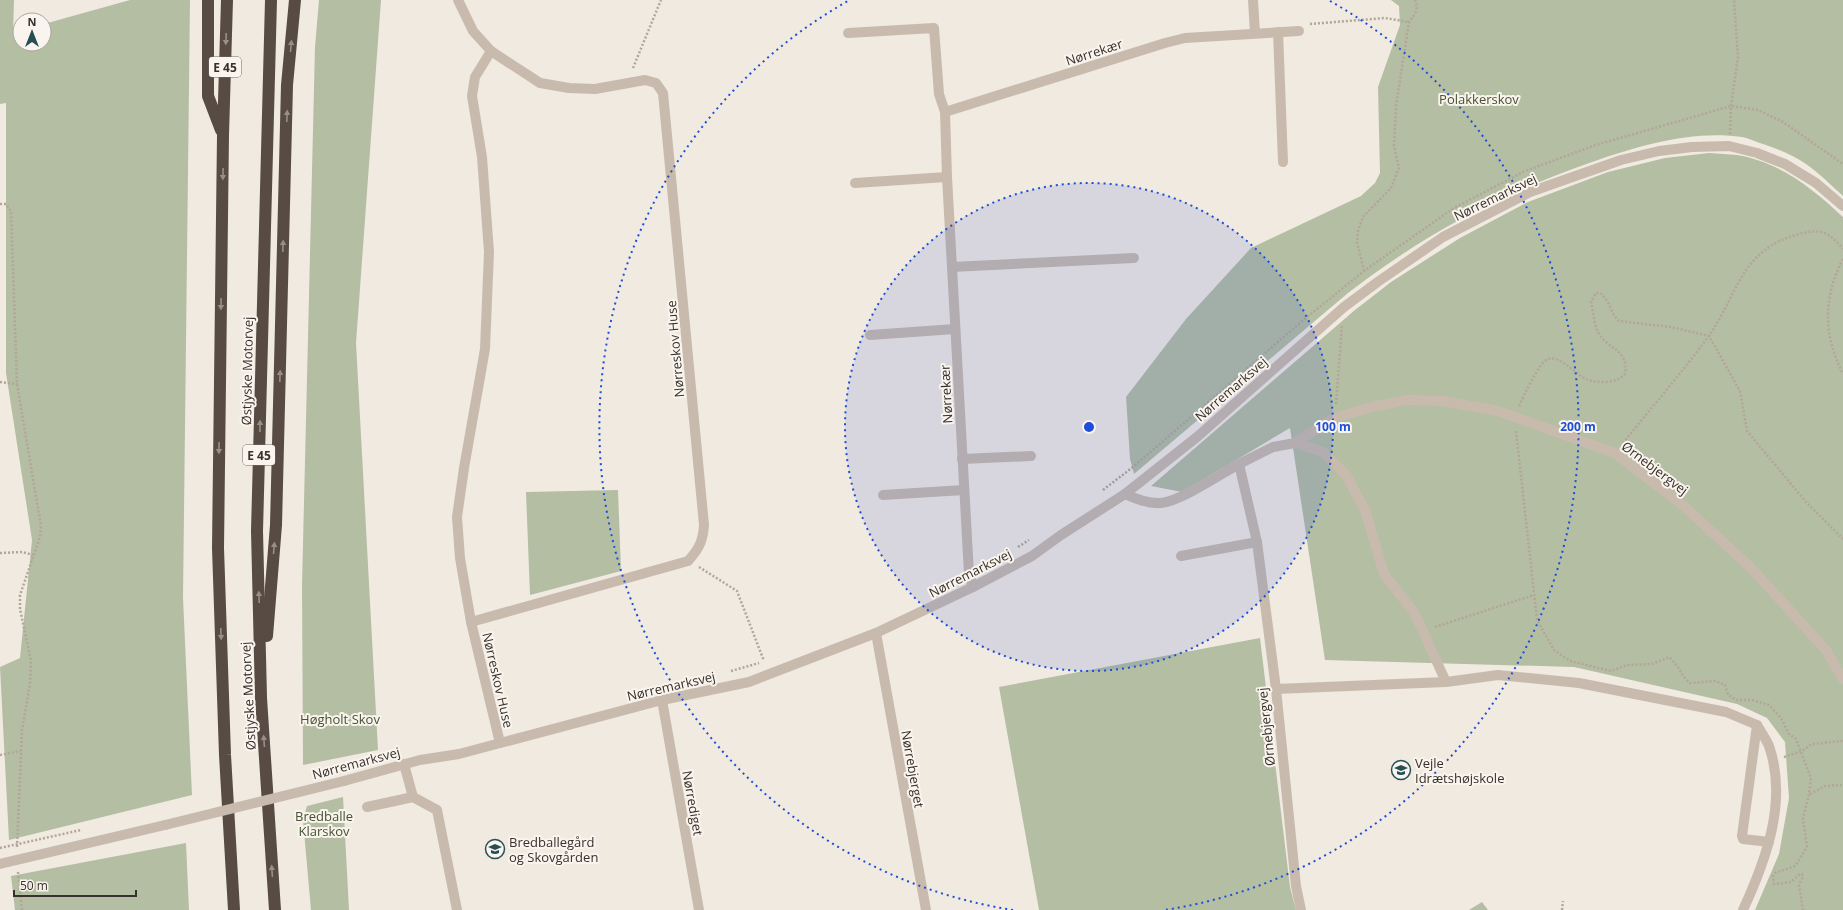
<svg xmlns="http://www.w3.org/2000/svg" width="1843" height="910" viewBox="0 0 1843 910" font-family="'Open Sans',sans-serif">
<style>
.green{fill:#b4bea3}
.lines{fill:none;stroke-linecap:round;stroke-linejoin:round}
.path{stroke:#b3a598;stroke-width:2.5;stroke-dasharray:2 2;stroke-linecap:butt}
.minor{stroke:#c8bbae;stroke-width:10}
.highway{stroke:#574b44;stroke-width:12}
.minor-bridge{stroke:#c8bbae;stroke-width:10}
.oneway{fill:#988f88}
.ring{fill:none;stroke:#1d4ed8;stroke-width:2;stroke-dasharray:2 4}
.labels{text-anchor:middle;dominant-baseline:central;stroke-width:4;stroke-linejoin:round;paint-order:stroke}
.shield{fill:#f9f4ed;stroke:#716b66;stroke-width:1}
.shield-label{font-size:12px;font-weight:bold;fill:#37302c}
.street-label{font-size:13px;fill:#37302c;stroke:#f9f4ed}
.park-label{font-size:13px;fill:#455332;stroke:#f9f4ed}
.poi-label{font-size:13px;fill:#37302c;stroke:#f9f4ed;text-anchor:start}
.centre{fill:#1d4ed8;stroke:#f9f4ed;stroke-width:2}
.ring-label{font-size:12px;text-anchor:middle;font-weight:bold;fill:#1d4ed8;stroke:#f9f4ed;stroke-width:4;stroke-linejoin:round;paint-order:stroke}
</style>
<rect width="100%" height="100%" fill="#f1eae1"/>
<!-- green -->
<g class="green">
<path d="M0,0h14l-1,32 7,-2v14h24v-20l86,-24h60l-7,598 9,197 -183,45 -9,-173 20,-9 12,-118 -26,-167v-270l-6,1z"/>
<path d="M319,0h62l-25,343 22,407 -75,15 -1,-180 13,-538z"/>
<path d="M1391,0h452v196c-12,-11 -24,-23 -37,-32 -13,-9 -28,-15 -43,-20 -7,-2 -14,-6 -21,-7 -49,-7 -101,8 -147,24 -93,32 -169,72 -247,132l-214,181 -4,-15 -4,-62 60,-78 65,-71 110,-52 14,-13 5,-10 -2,-86 22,-62 -1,-19z"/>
<path d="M1709,153c10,1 19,1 28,2 43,7 76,34 106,62v693h-88l24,-56 10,-56 -4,-56 -18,-24 -30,-14 -163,-37 -249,-7 -35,-232 -108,64 -31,-6 204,-176 36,-28 69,-44 68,-36 80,-30 57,-14z"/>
<path d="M618,490l3,81 -91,24 -4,-103z"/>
<path d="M1260,638l30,249 6,23h-257l-40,-223z"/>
<path d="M343,797l6,113h-38l-8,-90 4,-14z"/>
<path d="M186,843l3,67h-174l-4,-34z"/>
<path d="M1482,902l6,8h-19z"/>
</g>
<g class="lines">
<!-- path -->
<g class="path">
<path d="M1310,24l75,-6 24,4"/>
<path d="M633,68l28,-68"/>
<path d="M1730,134l1,-28 7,-49 -4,-57"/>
<path d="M0,204h6l5,7 6,173 24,142 -1,11 -20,58v14l11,52 -1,23 -8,46 -5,117"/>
<path d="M1843,259c-20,38 -20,76 0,115"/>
<path d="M1364,271l-7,-29 1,-11 5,-14 28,-29 8,-20 -5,-22 2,-40 13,-84c6,-8 10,-12 6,-22"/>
<path d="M0,382l17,2"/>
<path d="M1336,404l6,-79"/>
<path d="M1519,406c5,-10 20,-44 29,-47 13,-4 29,17 40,21 6,2 12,2 18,2 8,-1 14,-2 19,-8 4,-26 -18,-24 -27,-42 -4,-8 -5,-21 -7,-30l5,-9h4c10,7 10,20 19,28l52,6 38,9 31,55 7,40 59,71 37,37"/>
<path d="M1516,431l21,189 17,30 16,11 41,10 16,-6 25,-1 17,-7c11,9 11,18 21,26l25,-2 10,4 3,10 9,5h15l17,5 12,13 8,16 7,5 15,39 -2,16 -6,25 4,28 -12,19 -20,7 -2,3 1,8 17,-2 9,-8h2l1,3 -4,8 4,25"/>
<path d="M1623,443c28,-35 59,-70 85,-106 31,-43 31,-87 91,-103 22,-6 30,-2 44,15"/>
<path d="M1103,490l30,-23 168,-145 63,-51 90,-63 71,-37 71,-26 135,-39 27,4 25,12 60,42"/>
<path d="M1018,547l11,-7"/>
<path d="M0,553l22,-1 11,3"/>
<path d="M699,567l38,24 27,70"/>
<path d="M1435,627l99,-32"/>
<path d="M731,671l28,-8"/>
<path d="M0,755l21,-4"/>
<path d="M1784,757l18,-6 10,-7 31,-3"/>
<path d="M1810,794l15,-8 18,-1"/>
<path d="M0,848l81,-18"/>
<path d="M18,872l4,38"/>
<path d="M1562,910l1,-9"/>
</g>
<!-- minor -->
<g class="minor">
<path d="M458,0l15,31 18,20 49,32 29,5 26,1 50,-9 11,3 7,10 41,432c-1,16 -5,24 -16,36l-217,61"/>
<path d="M1253,0l2,33"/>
<path d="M1278,32l5,130"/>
<path d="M848,33l86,-5 5,66 6,18 2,65 22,397 4,13"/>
<path d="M491,51l-16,26 -3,19 10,61 7,95 -4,97 -21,119 -7,49 3,41 11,64 29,121"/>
<path d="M945,112l220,-69 20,-5 114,-7"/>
<path d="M855,183l92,-6"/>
<path d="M952,267l182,-9"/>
<path d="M870,335l85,-6"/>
<path d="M1295,443l39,-25 42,-12 31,-6 36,1 55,10 117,42 70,54 66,61 75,82 17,29"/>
<path d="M962,459l69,-3"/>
<path d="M1239,464l34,-17 22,-4 28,9 23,23 19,35 19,64 31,40 31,68"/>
<path d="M1125,494c11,5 23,10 36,9 20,-2 58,-28 78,-39l18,78 19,147 20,197 5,24"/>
<path d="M883,495l81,-5"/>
<path d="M1181,556l76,-14"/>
<path d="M876,633l50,277"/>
<path d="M1276,689l170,-7 52,-7 81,8 147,29 31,13 -15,111 1,3 26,3"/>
<path d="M662,700l37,210"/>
<path d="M404,764l9,33 24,13 20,100"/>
<path d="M344,781l76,-21 39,-6 203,-54 87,-18 127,-49 97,-46 59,-31 29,-21 64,-41 72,-57 147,-130 35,-26 64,-44 87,-45 91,-32 38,-9 33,-4 37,-1 28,7 28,11 31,19 27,23"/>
<path d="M367,807l46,-10"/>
<path d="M0,864l165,-39"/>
<path d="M1743,910c23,-50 45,-109 26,-164 -3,-7 -8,-14 -12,-21"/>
</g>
<!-- highway -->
<g class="highway">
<path d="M208,0v96l13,34"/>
<path d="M227,0l-4,135 -5,413 7,207 9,155"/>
<path d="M271,0l-14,531 4,167 14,212"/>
<path d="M267,636l9,-111 11,-440 8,-85"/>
</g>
<!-- minor-bridge -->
<path class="minor-bridge" d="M165,825l179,-44"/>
</g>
<!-- one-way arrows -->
<defs><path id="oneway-solid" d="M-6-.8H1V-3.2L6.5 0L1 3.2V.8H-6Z"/></defs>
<g class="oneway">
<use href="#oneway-solid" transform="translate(226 39) rotate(92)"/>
<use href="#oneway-solid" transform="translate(291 46) rotate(-85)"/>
<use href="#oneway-solid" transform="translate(287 116) rotate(-88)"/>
<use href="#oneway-solid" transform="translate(223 174) rotate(91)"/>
<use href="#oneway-solid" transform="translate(283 246) rotate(-88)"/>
<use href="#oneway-solid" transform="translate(221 304) rotate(91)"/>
<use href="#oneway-solid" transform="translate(280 376) rotate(-88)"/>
<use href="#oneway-solid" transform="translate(260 426) rotate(-89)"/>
<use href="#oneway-solid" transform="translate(219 448) rotate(91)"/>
<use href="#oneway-solid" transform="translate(274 548) rotate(-85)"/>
<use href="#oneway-solid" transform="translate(259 597) rotate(-92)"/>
<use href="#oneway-solid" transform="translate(221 634) rotate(88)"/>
<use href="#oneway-solid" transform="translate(264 741) rotate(-94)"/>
<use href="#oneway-solid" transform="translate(272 871) rotate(-94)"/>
</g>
<!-- distance rings -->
<circle cx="1089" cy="427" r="244" fill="#1d4ed8" fill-opacity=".12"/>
<g class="ring">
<circle cx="1089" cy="427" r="244"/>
<path d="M1013 910A489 489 0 0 1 848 1M1330 1A489 489 0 0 1 1165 910"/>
</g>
<!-- icons -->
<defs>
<symbol id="university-ring" viewBox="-11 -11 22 22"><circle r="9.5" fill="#f9f4ed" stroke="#264f54" stroke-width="1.5"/><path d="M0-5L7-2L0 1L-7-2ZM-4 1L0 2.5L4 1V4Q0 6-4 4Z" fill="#264f54"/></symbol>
<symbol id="school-ring" viewBox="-11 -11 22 22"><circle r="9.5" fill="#f9f4ed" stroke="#264f54" stroke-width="1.5"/><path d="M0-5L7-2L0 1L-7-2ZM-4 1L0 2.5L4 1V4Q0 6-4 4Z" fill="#264f54"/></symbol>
</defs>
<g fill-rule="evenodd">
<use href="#university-ring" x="1390" y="759" width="22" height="22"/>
<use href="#school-ring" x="484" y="838" width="22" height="22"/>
</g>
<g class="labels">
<!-- shield labels -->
<g class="shield">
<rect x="209" y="57" width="32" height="20" rx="3"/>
<rect x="243" y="445" width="32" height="20" rx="3"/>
</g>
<g class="shield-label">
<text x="225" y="67">E 45</text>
<text x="259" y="455">E 45</text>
</g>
<!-- street labels -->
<g class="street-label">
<text transform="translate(1094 52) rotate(-18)">Nørrekær</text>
<text transform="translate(1495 197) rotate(-26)">Nørremarksvej</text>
<text transform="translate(675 349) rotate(-95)">Nørreskov Huse</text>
<text transform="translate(247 371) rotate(-89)">Østjyske Motorvej</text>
<text transform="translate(1231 389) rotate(-41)">Nørremarksvej</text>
<text transform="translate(946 394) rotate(-93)">Nørrekær</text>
<text transform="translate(1655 468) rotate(37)">Ørnebjergvej</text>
<text transform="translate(970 573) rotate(-27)">Nørremarksvej</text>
<text transform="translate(498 680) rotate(77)">Nørreskov Huse</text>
<text transform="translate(671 686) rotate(-13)">Nørremarksvej</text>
<text transform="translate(248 696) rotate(-93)">Østjyske Motorvej</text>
<text transform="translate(1266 727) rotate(-96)">Ørnebjergvej</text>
<text transform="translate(356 763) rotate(-15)">Nørremarksvej</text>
<text transform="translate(913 769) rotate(80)">Nørrebjerget</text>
<text transform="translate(693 803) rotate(80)">Nørrediget</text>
</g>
<!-- park labels -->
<g class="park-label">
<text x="1479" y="99">Polakkerskov</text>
<text x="340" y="719">Høgholt Skov</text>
<text x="324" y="816">Bredballe<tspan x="324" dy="15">Klarskov</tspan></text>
</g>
<!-- poi labels -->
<g class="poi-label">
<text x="1415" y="763">Vejle<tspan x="1415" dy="15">Idrætshøjskole</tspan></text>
<text x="509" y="842">Bredballegård<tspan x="509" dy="15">og Skovgården</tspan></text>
</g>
</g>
<circle cx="1089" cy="427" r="6" class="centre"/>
<g class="ring-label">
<text x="1333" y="431">100 m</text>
<text x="1578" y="431">200 m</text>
</g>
<!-- north arrow -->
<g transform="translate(32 32)"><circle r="19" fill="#f9f4ed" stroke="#aba6a0"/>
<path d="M0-3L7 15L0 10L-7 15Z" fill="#264f54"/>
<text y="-6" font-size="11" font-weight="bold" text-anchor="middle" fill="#37302c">N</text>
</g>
<!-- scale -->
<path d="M14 890v6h122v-6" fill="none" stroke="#37302c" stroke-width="2"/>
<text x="20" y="890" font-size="12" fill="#37302c" stroke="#f9f4ed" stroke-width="3" paint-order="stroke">50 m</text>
</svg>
